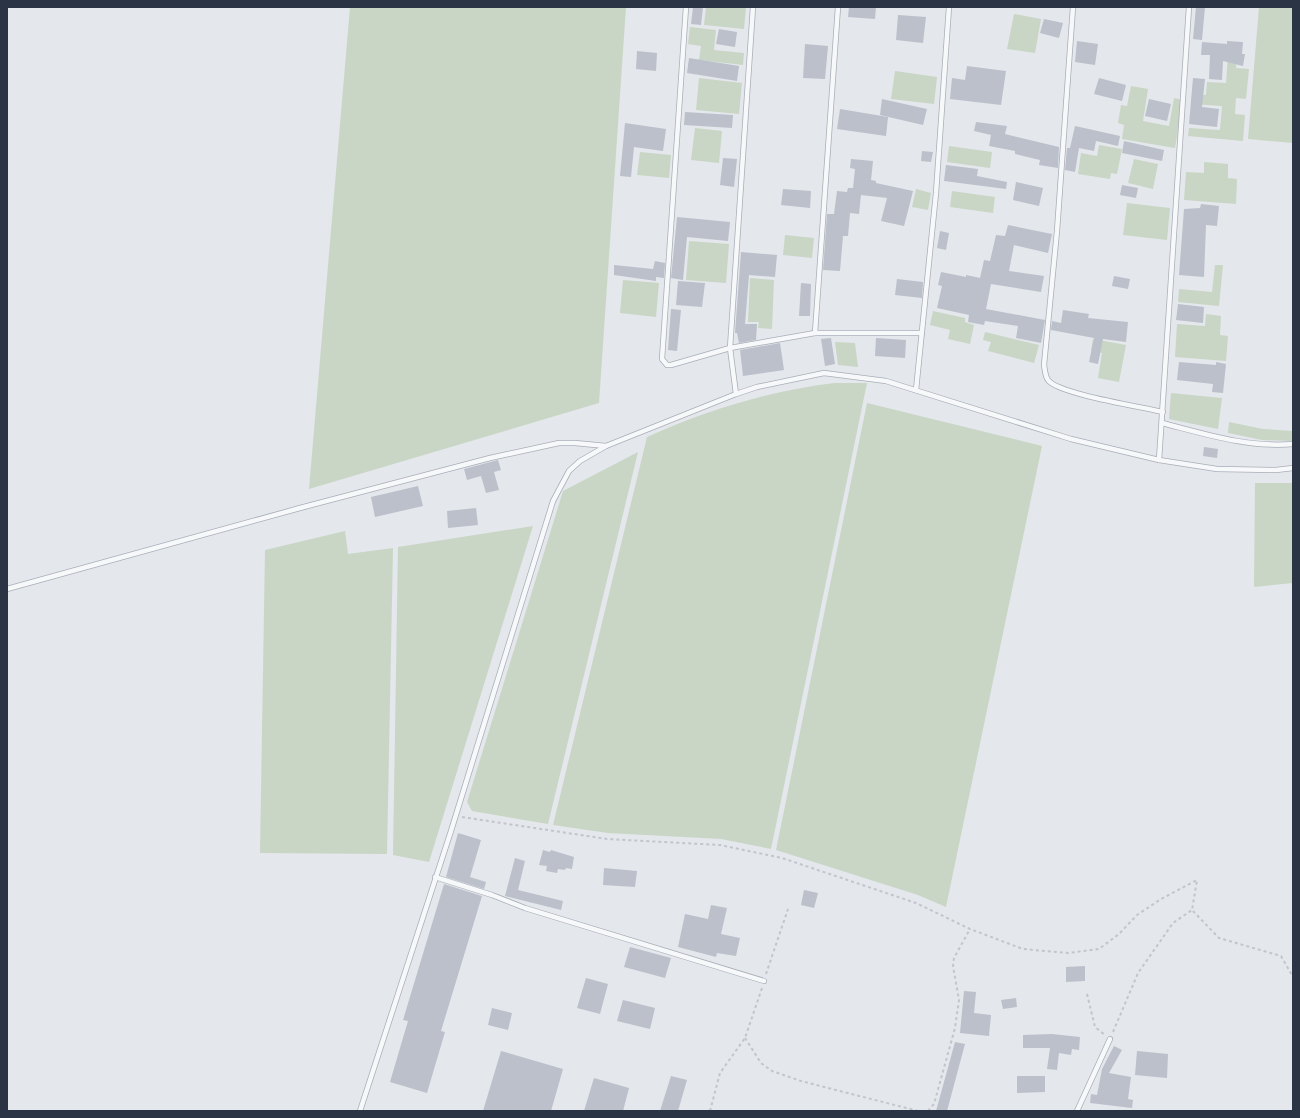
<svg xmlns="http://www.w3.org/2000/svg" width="1300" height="1118" viewBox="0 0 1300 1118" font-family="Raleway,sans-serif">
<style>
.green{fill:#c9d6c5}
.building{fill:#bbc0ca}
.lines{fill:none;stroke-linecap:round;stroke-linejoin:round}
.lane-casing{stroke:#a9aeb7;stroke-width:6}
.path{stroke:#c2c5cb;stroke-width:2;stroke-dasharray:3 3;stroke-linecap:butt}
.lane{stroke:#f7f8fa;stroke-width:4.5}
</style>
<rect width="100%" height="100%" fill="#e4e7ec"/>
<!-- green -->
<g class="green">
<path d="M350,7h276l-27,396 -290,86z"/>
<path d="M706,7h40l-2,22 -40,-4z"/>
<path d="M1259,7h34v136l-45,-4z"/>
<path d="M1014,14l27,5 -6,34 -28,-4z"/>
<path d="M690,27l26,3 -2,20 30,3 -1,12 -44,-5 2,-14 -13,-2z"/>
<path d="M1228,54l9,1 -1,13 13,1 -3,30 -10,-1 -1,16 10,1 -2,26 -55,-5 1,-8 31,2 2,-24 -31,-2 1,-10 14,1 1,-13 19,1z"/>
<path d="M895,71l42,6 -3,27 -43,-5z"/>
<path d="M699,78l43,5 -3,31 -43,-4z"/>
<path d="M1131,86l17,3 -5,32 26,5 5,-28 9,2 -8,48 -53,-9 2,-14 -6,-2 3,-18 6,1z"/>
<path d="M695,128l27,3 -3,32 -28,-3z"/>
<path d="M1099,145l23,4 -5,25 -6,-1 -1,6 -32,-5 3,-21 16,3z"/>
<path d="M949,146l43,6 -2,16 -43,-6z"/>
<path d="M640,152l31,3 -2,23 -32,-3z"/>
<path d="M1134,159l24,5 -5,25 -25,-6z"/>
<path d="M1204,162l24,2v14l9,1 -1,25 -52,-4 2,-28 18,1z"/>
<path d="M916,189l15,4 -3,17 -16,-3z"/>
<path d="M952,191l43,6 -2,16 -43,-6z"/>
<path d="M1127,203l43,5 -3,32 -44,-5z"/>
<path d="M785,235l29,3 -2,20 -29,-3z"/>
<path d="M689,241l40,3 -3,39 -40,-3z"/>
<path d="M1215,265h8l-4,41 -41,-4 1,-13 33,3z"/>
<path d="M750,278l24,2 -2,49 -14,-1 1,-6h-11z"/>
<path d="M623,280l36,3 -3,34 -36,-4z"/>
<path d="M933,311l32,7v4l9,3 -4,19 -22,-5 2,-9 -20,-5z"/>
<path d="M1206,314l15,2 -1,19 8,1 -2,25 -51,-4 2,-33 28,2z"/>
<path d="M985,332l54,13 -5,18 -46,-12 3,-9 -8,-2z"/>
<path d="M1093,339l33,6 -7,37 -21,-4 4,-25 -11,-2z"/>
<path d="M835,342l20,1 3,24 -20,-2z"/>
<path d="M834,383h33l-96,466 -50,-10 -113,-6 -55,-8 94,-388c60,-27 122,-46 187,-54z"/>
<path d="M1171,393l51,5 -4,31 -49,-10z"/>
<path d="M867,403l175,43 -96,461 -28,-12 -142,-45z"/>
<path d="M1229,422l34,7 30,2v10l-31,-1 -34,-7z"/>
<path d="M638,452l-90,372 -76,-13 -5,-9 96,-311z"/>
<path d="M1255,483h38v100l-39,4z"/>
<path d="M533,526l-104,336 -36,-7 5,-308z"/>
<path d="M345,531l3,23 45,-6 -6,306 -127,-1 5,-303z"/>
</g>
<!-- building -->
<g class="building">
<path d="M693,7h10l-2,18 -10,-1z"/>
<path d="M849,7h27l-1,12 -27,-2z"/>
<path d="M1196,7h9l-3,33 -9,-1z"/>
<path d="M898,15l28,2 -3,26 -27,-3z"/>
<path d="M1044,19l19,4 -4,15 -19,-5z"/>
<path d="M719,29l18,3 -2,15 -19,-3z"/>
<path d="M1077,41l21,3 -3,21 -20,-3z"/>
<path d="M1227,41l16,1 -1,12h3l-2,12 -20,-5 -1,19 -13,-1 1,-24h-9l1,-13 25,2z"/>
<path d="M805,44l23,2 -3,33 -22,-1z"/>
<path d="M637,51l20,2 -1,18 -20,-2z"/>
<path d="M689,58l50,8 -2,15 -50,-8z"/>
<path d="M967,66l39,5 -5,34 -51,-6 2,-21 13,2z"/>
<path d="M1099,78l27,7 -4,16 -28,-7z"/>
<path d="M1193,78l12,1 -3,28 17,2 -2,18 -28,-3z"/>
<path d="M882,99l45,10 -4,16 -43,-10z"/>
<path d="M1149,99l22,5 -4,17 -22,-5z"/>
<path d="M840,109l48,8 -2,19 -49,-7z"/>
<path d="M685,112l48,3 -1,13 -48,-3z"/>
<path d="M976,122l31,4 -2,8 54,13 -1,21 -19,-3 1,-5 -25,-6v-3l-26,-5 2,-11 -17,-4z"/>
<path d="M625,123l41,6 -3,22 -29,-4 -3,30 -11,-1z"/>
<path d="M1075,126l45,10 -2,10 -22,-5 -2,10 -15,-3 -4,24 -10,-2 2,-22h3z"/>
<path d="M1124,141l40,9 -2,11 -40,-8z"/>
<path d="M922,151l11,1 -2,10 -10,-1z"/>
<path d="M723,158l14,1 -3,28 -14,-2z"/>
<path d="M851,159l22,2 -2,19 5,1v2l37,8 -4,16 -5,19 -23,-5 6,-23 -26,-3 -2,19 -9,-1 -2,23h-5l-3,35 -17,-1 4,-56h7l3,-23 10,1 1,-4h5l2,-19 -5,-1z"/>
<path d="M946,165l32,4 -1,7 30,6 -1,7 -62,-8z"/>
<path d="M1016,182l27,6 -4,18 -26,-6z"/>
<path d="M1122,185l16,3 -2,10 -16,-3z"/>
<path d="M783,189l28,2 -1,17 -29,-3z"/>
<path d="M1201,204l18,2 -2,20 -11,-1 -2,52 -25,-2 5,-66 16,-1z"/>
<path d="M677,217l53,5 -2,19 -41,-4 -4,43 -12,-2z"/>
<path d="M1008,225l44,9 -4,19 -34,-8 -5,26 35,5 -3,16 -50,-8 -5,25 59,11 -4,23 -25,-5 2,-12 -33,-5 -1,4 -16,-3 1,-7 -32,-7 5,-22 -4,-1 3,-13 25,5v-2l14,3 4,-18 6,1 6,-26 9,1z"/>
<path d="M940,231l9,2 -3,17 -9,-2z"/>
<path d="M741,252l36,3 -2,22 -26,-2 -4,49h12l-1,16 -17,3 -2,-10h-2z"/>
<path d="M655,261l10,2 -1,15 -8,-1v4l-42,-6v-10l39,4z"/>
<path d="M1114,276l16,3 -2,10 -16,-3z"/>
<path d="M897,279l26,3 -1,16 -27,-3z"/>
<path d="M678,281l27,2 -3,24 -26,-2z"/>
<path d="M801,283l10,1 -1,32h-11z"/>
<path d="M1178,304l26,3 -1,16 -27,-3z"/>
<path d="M671,309l10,1 -4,41 -9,-1z"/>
<path d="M1063,310l26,4 -1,4 40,4 -2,20 -23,-3 -5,25 -9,-2 5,-24 -43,-8 1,-9 9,2z"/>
<path d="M831,338l4,26 -10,2 -4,-27z"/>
<path d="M876,338l30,2 -1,18 -30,-2z"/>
<path d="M780,343l4,27 -41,6 -3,-26z"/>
<path d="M1179,362l37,3v-3l10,2 -3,29 -11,-1 1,-8 -36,-4z"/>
<path d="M1204,447l14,2 -1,9 -14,-2z"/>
<path d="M498,460l3,10 -7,2 5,18 -13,3 -5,-17 -14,4 -3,-11z"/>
<path d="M418,486l5,20 -48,11 -4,-20z"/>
<path d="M476,508l2,17 -30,3 -1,-17z"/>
<path d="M458,833l23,7 -11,37 16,5 -2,7 -38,-12z"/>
<path d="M543,850l7,2 1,-2 23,7 -2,12 -6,-1 -1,2 -7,-1 -1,4 -11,-2 1,-5 -8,-1z"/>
<path d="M515,858l10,3 -7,29 45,11 -2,9 -56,-14z"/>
<path d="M604,868l33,3 -2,16 -32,-2z"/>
<path d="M444,884l38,12 -41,135 4,1 -18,61 -37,-11 18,-61 -5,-1z"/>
<path d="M804,890l14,3 -4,15 -13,-3z"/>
<path d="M711,905l16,3 -6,26 19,4 -4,18 -19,-3 -1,4 -38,-10 7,-33 23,5z"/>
<path d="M630,947l41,11 -6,20 -41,-11z"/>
<path d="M1085,966v15l-19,1v-15z"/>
<path d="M586,978l22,6 -8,30 -23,-6z"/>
<path d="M964,991l12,1 -2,21 17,2 -2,21 -29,-3z"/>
<path d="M1016,998l1,9 -14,2 -2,-9z"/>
<path d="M623,1000l32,8 -5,21 -33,-8z"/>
<path d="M492,1008l20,5 -4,17 -20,-5z"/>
<path d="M1052,1034l28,3 -1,13 -7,-1 -1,6 -12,-2 -2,17 -10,-1 3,-21h-27v-13z"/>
<path d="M955,1042l10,2 -18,67h-11z"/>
<path d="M1114,1046l8,4 -13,23 22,4 -3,22 5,1 -1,8 -42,-5 1,-9 6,1 5,-26z"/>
<path d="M501,1051l62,18 -12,42h-68z"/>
<path d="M1137,1051l31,3 -1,24 -32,-3z"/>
<path d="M671,1076l16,4 -9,31h-18z"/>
<path d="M1017,1076h28v16l-28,1z"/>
<path d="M594,1078l35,10 -6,23h-39z"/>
</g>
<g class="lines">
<defs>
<g id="lane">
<path d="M686,7l-24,352 5,6h4l59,-17 85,-15"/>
<path d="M838,7l-23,326h107"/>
<path d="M1073,7l-16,224 -13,134c1,5 1,11 4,15 10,14 95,27 115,32"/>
<path d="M916,390l20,-197 13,-186"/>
<path d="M736,394l-6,-46 23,-341"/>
<path d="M1162,423c43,11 86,25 131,21"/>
<path d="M1159,460l30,-453"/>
<path d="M7,589l293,-81 190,-50 69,-15h16l31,3"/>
<path d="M435,877l57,18 33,13 239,73"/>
<path d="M360,1111l91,-280 102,-330 16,-30 11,-10 26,-15 130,-52 21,-7 67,-14 62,8 185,58 88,21 58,9 59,1 17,-2"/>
<path d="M1077,1111l33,-72"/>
</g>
</defs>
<!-- lane casing -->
<use href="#lane" class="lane-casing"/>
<!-- path -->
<g class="path">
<path d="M462,817l145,22 113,6 62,13 134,45 54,26 53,20 45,4 31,-4 20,-15 18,-19 24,-16 36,-19 -5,30 27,28 62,18 12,21"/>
<path d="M766,974l22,-65"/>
<path d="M1087,994l8,33 10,8"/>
<path d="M1113,1032l25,-59 35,-50 19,-13"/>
<path d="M745,1038l16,25 11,8 29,10 117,30"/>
<path d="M710,1111l10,-38 25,-35 17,-50"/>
<path d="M928,1111l6,-7 21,-76 4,-28 -6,-34 1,-8 16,-29"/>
</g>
<!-- lane -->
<use href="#lane" class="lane"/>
</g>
<!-- border -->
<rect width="1300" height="1118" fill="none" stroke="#2b3445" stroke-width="16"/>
</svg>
